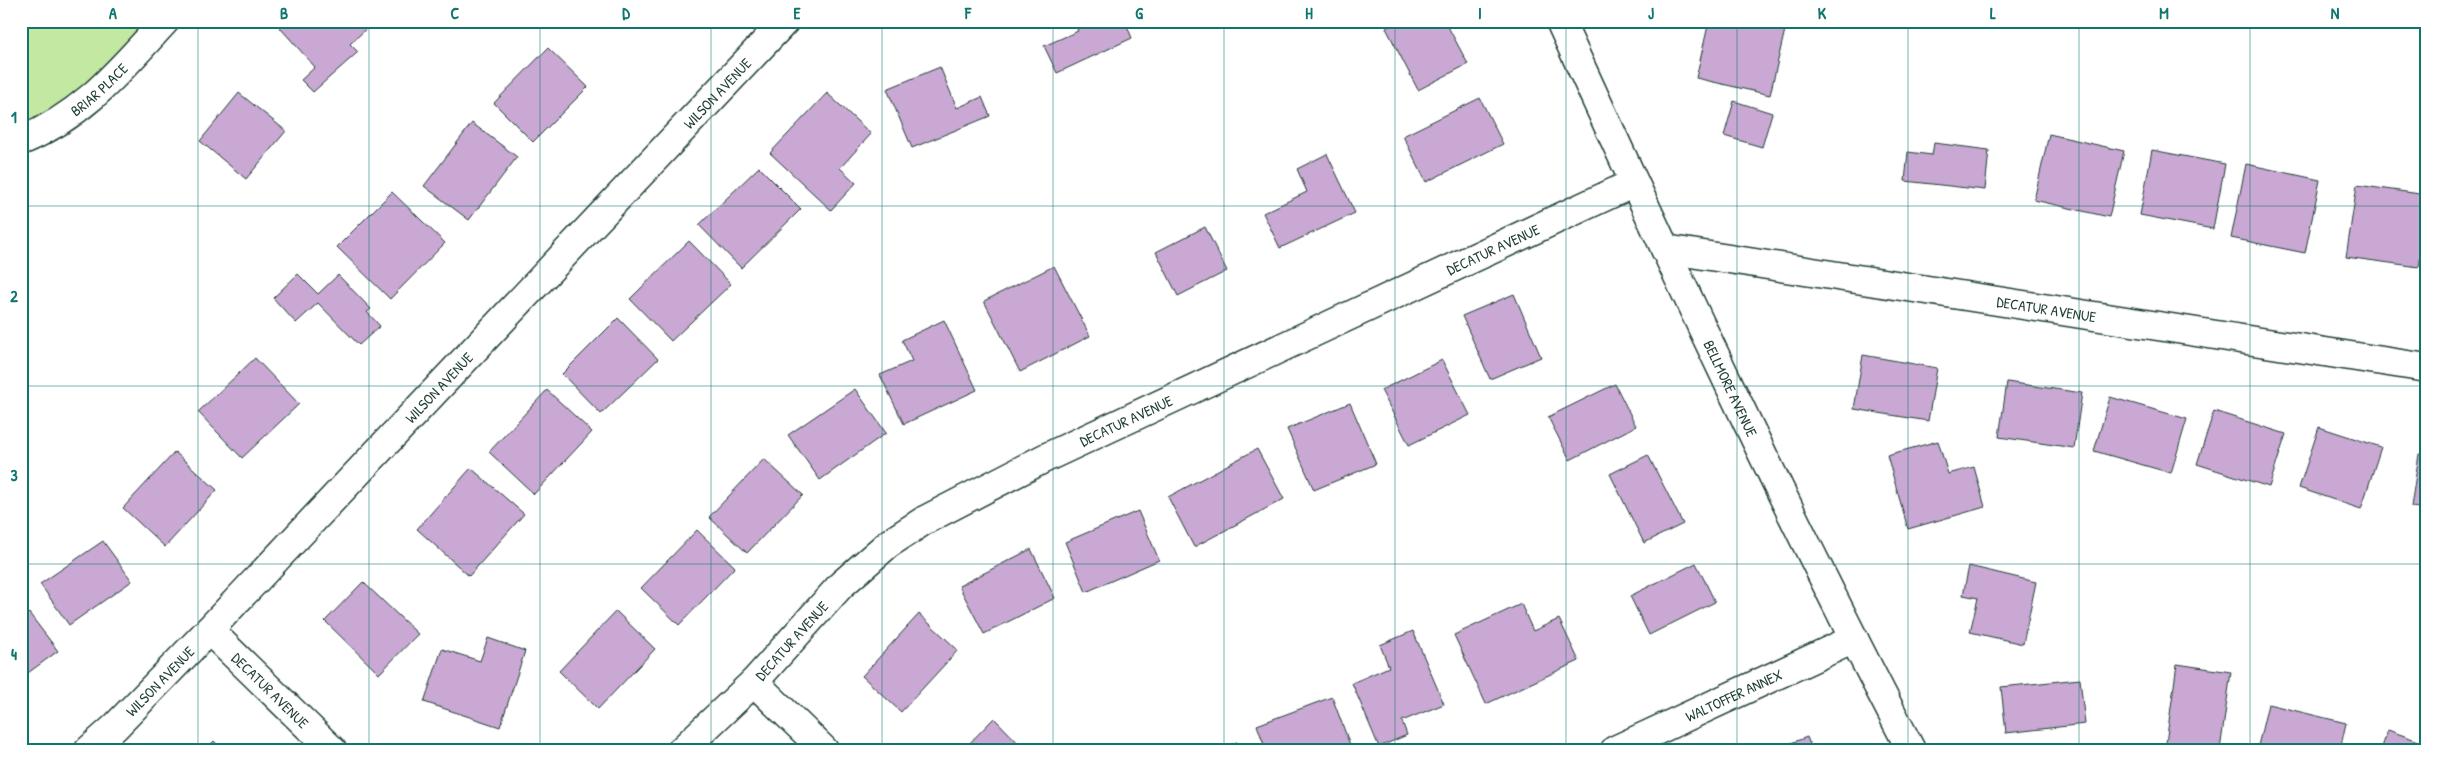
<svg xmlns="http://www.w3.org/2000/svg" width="2448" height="771" viewBox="0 0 2448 771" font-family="'Patrick Hand',sans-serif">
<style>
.green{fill:#c3e8a2;stroke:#71926b}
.building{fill:#c9a8d3;stroke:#1f3d34}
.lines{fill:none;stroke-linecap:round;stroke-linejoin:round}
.street-casing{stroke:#1f3d34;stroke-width:31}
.secondary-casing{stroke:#1f3d34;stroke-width:31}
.street{stroke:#fff;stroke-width:28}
.secondary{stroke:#fff;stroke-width:28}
.grid{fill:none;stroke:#0f766e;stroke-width:1;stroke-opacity:0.55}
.labels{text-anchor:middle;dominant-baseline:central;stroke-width:4;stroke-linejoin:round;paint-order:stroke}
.street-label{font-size:15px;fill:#1f3d34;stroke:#fff}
.neatline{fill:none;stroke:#0f766e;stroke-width:2}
.grid-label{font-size:16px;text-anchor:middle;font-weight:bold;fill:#0f766e}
</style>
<rect width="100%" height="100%" fill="#fff"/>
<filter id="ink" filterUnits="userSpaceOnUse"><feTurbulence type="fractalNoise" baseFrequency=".02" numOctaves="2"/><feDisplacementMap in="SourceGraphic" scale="10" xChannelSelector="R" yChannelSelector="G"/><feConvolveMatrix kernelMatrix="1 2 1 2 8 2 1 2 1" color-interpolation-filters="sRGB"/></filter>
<g filter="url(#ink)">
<!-- green -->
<path class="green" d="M21,21h133l-82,79 -51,23z"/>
<!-- building -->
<g class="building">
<path d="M274,21h87l6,7 -17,16 8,8 -45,40 -12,-12 14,-13z"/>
<path d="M1073,21h52l7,17 -75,35 -13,-27 34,-15z"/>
<path d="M1399,21h46l23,43 -50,26 -32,-62z"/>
<path d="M1709,21h78l-17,74 -74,-17z"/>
<path d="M548,48l40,39 -55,55 -39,-39z"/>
<path d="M940,67l17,41 25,-11 8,19 -78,32 -25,-59z"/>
<path d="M239,93l47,38 -40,48 -46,-38z"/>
<path d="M827,93l44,41 -31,34 16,15 -25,27 -61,-57z"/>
<path d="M1480,98l23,46 -77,38 -23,-46z"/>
<path d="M1734,101l38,12 -10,34 -38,-11z"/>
<path d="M472,123l45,34 -48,63 -45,-34z"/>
<path d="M2049,134l75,17 -15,66 -75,-17z"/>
<path d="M1934,143l55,7 -4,40 -80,-9 3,-29 24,3z"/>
<path d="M2152,150l73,14 -12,65 -73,-14z"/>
<path d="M1327,154l28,59 -75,35 -17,-35 44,-21 -10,-23z"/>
<path d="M2246,164l74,16 -15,73 -74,-15z"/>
<path d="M759,167l42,42 -60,59 -42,-43z"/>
<path d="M2357,185l70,10v18l-8,54 -73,-10z"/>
<path d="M392,192l53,51 -55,56 -53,-52z"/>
<path d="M1205,227l22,44 -49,25 -22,-44z"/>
<path d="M689,241l42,43 -60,57 -41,-42z"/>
<path d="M1054,266l36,70 -70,36 -36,-71z"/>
<path d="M298,274l20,20 20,-19 33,34 -4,3 13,14 -21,19 -41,-42 -22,20 -23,-25z"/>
<path d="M1514,294l27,63 -51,22 -28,-63z"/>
<path d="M618,318l40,41 -57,55 -39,-40z"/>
<path d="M944,320l33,70 -73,34 -24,-49 32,-14 -10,-21z"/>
<path d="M1863,355l74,13 -9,53 -74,-12z"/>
<path d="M255,358l44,46 -57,54 -44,-46z"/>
<path d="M1442,360l28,55 -61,30 -28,-55z"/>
<path d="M2007,382l75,11 -8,55 -75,-11z"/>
<path d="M1615,384l21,42 -66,34 -22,-43z"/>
<path d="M855,389l31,44 -66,47 -32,-45z"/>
<path d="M547,390l45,42 -58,62 -45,-42z"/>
<path d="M2110,397l77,22 -16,54 -77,-22z"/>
<path d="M1350,403l26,61 -62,26 -27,-61z"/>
<path d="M2214,411l72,23 -17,53 -72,-23z"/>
<path d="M2319,427l62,20 -20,62 -62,-21z"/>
<path d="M1938,441l10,33 26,-7 11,40 -77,22 -21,-74z"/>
<path d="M1257,449l27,50 -90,48 -26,-50z"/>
<path d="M175,452l42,38 -52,57 -42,-39z"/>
<path d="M2419,454l8,1v54l-16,-2z"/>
<path d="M1648,455l35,69 -39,19 -34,-69z"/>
<path d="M764,459l39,36 -56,58 -38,-36z"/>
<path d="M471,468l53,46 -55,62 -52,-47z"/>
<path d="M1138,511l21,49 -73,32 -21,-50z"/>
<path d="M697,530l38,37 -56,58 -38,-37z"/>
<path d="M103,541l29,40 -63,44 -29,-41z"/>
<path d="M1031,549l24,49 -71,36 -25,-48z"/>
<path d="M1696,563l19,39 -66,33 -19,-39z"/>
<path d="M1969,566l67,16 -13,62 -53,-12 8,-34 -15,-3z"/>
<path d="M363,582l55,52 -39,40 -54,-53z"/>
<path d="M1521,604l12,27 26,-12 20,42 -93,43 -32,-69z"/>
<path d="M616,611l39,38 -57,60 -39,-38z"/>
<path d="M29,613l29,38 -37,27v-59z"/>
<path d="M919,614l39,36 -57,62 -39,-36z"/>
<path d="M1413,631l31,73 -42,17 5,14 -28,12 -27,-64 37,-16 -9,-22z"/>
<path d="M488,638l37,13 -25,76 -76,-25 18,-53 38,12z"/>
<path d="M2177,664l54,8 -11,78h-55z"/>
<path d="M2080,679l5,45 -79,9 -5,-46z"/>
<path d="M1332,697l20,53h-86l-9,-25z"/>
<path d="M2268,704l78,19 -6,27h-83z"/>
<path d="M994,718l31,32h-62z"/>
<path d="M2388,730l39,14v6h-46z"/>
<path d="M1807,737l5,13h-40z"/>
<path d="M214,741l9,9h-18z"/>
<path d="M1237,742l3,8h-25z"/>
</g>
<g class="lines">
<defs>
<g id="street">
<path id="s1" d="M21,141c64,-27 98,-70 144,-120"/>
<path id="s2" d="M1665,249l762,119"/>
<path id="s3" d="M209,630l123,120"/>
<path d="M754,682l70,68"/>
<path id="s4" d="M89,750l26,-23 94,-97 576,-609"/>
<path id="s5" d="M682,750l72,-68 87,-97 47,-41 37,-24 120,-62 589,-275"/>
<path id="s6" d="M1615,750l239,-111"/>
</g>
<g id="secondary">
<path id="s7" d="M1560,21c112,245 226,490 351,729"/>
</g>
</defs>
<!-- street casing -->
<use href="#street" class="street-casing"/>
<!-- secondary casing -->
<use href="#secondary" class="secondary-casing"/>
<!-- street -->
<use href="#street" class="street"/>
<!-- secondary -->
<use href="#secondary" class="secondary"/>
</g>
</g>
<!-- grid -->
<path class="grid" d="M198,21v729M369,21v729M540,21v729M711,21v729M882,21v729M1053,21v729M1224,21v729M1395,21v729M1566,21v729M1737,21v729M1908,21v729M2079,21v729M2250,21v729M21,206h2406M21,386h2406M21,564h2406"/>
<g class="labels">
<!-- street labels -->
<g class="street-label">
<text stroke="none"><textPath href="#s1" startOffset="94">BRIAR PLACE</textPath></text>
<text stroke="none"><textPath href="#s4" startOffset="909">WILSON AVENUE</textPath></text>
<text stroke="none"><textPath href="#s5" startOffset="965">DECATUR AVENUE</textPath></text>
<text stroke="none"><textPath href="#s2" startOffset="386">DECATUR AVENUE</textPath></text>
<text stroke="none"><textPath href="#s4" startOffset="504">WILSON AVENUE</textPath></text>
<text stroke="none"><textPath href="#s7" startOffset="405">BELLMORE AVENUE</textPath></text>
<text stroke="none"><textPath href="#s5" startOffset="560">DECATUR AVENUE</textPath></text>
<text stroke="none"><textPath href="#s5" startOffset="155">DECATUR AVENUE</textPath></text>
<text stroke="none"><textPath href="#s4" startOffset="99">WILSON AVENUE</textPath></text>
<text stroke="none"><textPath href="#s3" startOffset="86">DECATUR AVENUE</textPath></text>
<text stroke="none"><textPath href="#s6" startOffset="131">WALTOFFER ANNEX</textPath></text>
</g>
</g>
<!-- margin -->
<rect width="2448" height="771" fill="none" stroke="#fff" stroke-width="55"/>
<rect x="28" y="28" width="2392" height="716" class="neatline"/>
<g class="grid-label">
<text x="113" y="19">A</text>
<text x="284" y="19">B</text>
<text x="455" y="19">C</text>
<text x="626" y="19">D</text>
<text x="797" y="19">E</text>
<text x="968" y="19">F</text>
<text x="1139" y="19">G</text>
<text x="1309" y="19">H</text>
<text x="1480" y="19">I</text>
<text x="1651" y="19">J</text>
<text x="1822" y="19">K</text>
<text x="1993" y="19">L</text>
<text x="2164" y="19">M</text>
<text x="2335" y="19">N</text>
<text x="14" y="123">1</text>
<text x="14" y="302">2</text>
<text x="14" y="481">3</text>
<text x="14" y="660">4</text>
</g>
</svg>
